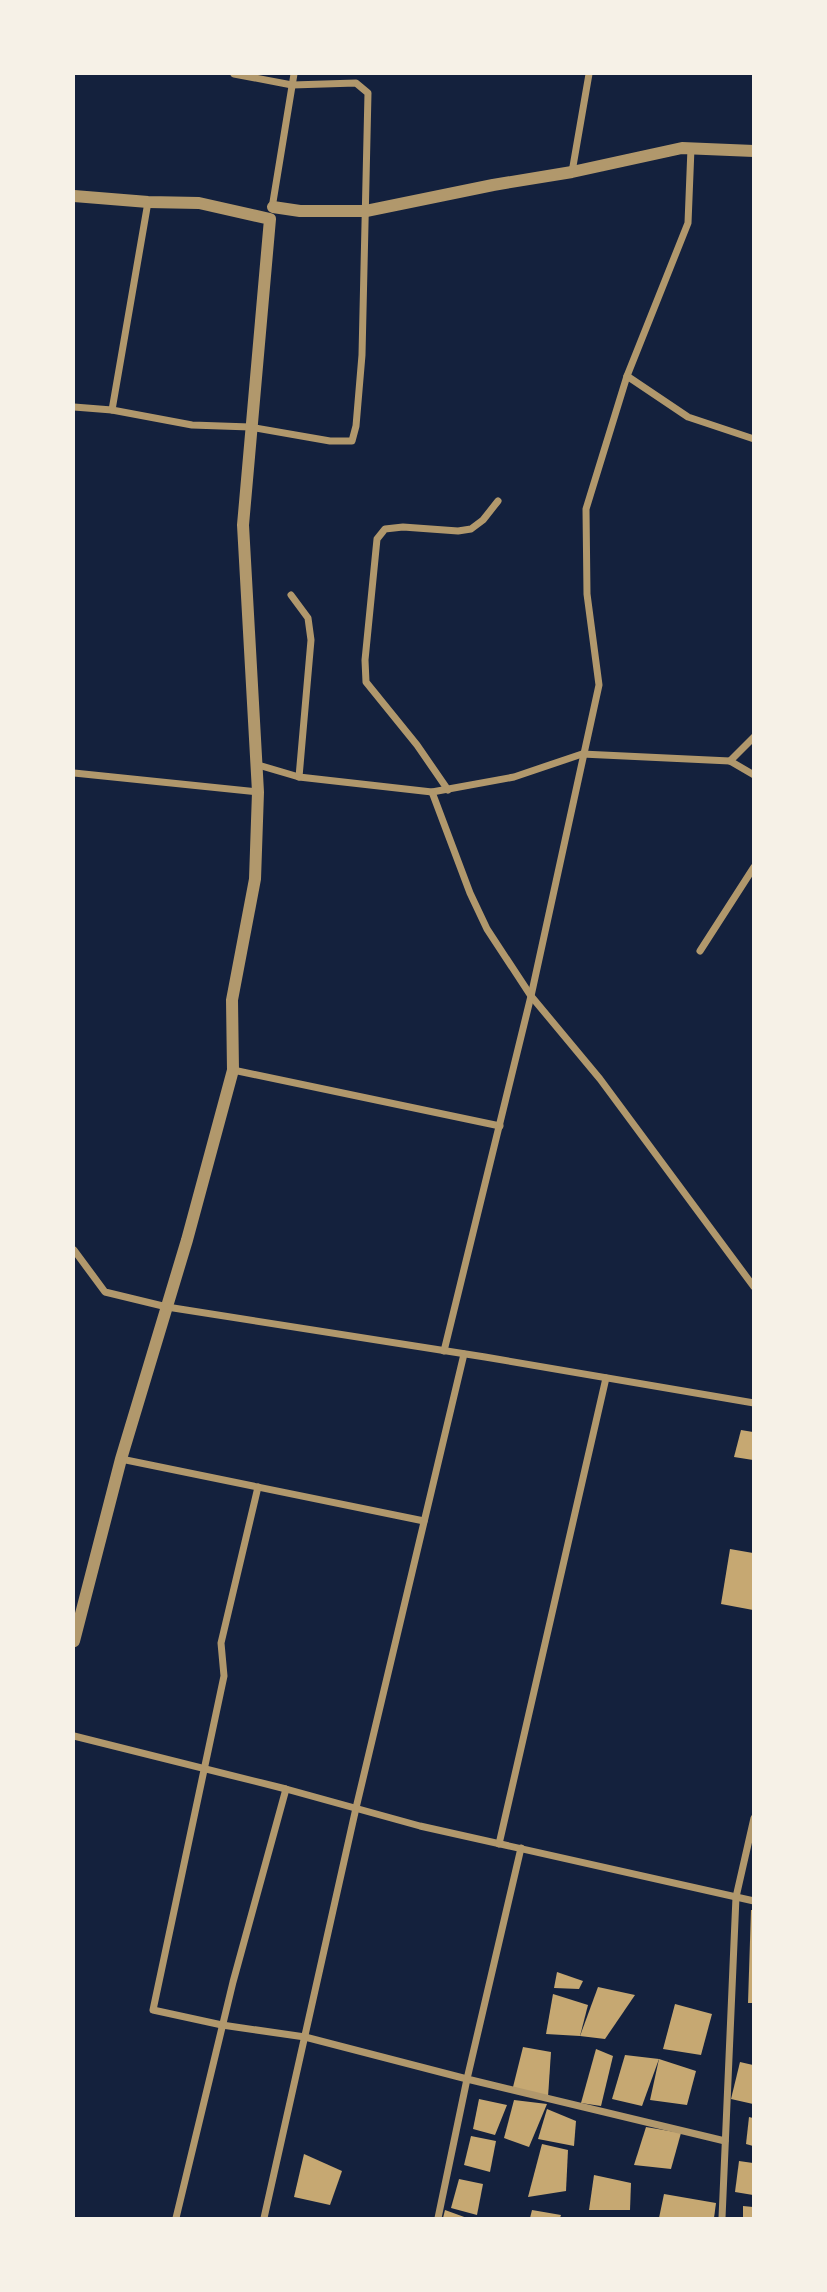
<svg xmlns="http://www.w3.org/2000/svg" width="827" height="2292" viewBox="0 0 827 2292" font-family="'IBM Plex Sans',sans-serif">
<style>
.building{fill:#c6a872}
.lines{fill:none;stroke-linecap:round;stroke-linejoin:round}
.minor{stroke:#b1986c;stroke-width:7}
.tertiary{stroke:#b1986c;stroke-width:12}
</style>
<rect width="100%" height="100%" fill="#14213d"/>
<!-- building -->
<g class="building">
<path d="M741,1430l12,2v28l-19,-3z"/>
<path d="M730,1549l23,4v57l-32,-6z"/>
<path d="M751,1910h2v93h-5z"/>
<path d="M557,1972l26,9 -4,8 -25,-1z"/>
<path d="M598,1987l37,8 -30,44 -25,-3z"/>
<path d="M553,1994l35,11 -8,31 -34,-2z"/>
<path d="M675,2004l37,10 -11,41 -38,-6z"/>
<path d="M523,2047l28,5 -3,45 -35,-10z"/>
<path d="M596,2049l17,7 -12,50 -20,-3z"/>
<path d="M625,2055l34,4 -17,47 -30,-7z"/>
<path d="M659,2059l37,12 -9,34 -37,-5z"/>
<path d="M740,2062l13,3v39l-22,-5z"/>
<path d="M479,2099l28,6 -12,30 -22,-6z"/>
<path d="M514,2100l33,4 -18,43 -25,-9z"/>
<path d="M547,2109l29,12 -2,25 -36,-7z"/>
<path d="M749,2117l4,1v28l-7,-2z"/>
<path d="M646,2127l35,6 -10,36 -37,-4z"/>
<path d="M471,2136l25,5 -6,31 -26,-7z"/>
<path d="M542,2144l26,6 -2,41 -38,6z"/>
<path d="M304,2154l38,17 -12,34 -36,-8z"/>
<path d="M739,2161l14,2v32l-18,-3z"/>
<path d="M594,2175l37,8 -1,27h-41z"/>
<path d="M459,2179l24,5 -6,31 -26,-7z"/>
<path d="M664,2194l52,9 -2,15h-55z"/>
<path d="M743,2206l10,1v11h-10z"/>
<path d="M445,2210l22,8h-24z"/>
<path d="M532,2210l29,5 -1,3h-30z"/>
</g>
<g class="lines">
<!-- minor -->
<g class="minor">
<path d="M572,172l17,-98"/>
<path d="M272,208l22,-134"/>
<path d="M627,376l61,41 66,22"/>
<path d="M74,407l38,3 80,15 58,2 80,14h22l4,-15 6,-71 6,-262 -12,-10 -64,2 -58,-11"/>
<path d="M112,410l36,-208"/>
<path d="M291,595l17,23 3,22 -12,137"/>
<path d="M730,761l24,-24"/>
<path d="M258,765l41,12 133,15 82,-15 68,-23 148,7 24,14"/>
<path d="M74,773l184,19"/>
<path d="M448,790l-31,-45 -51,-63 -1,-22 12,-121 8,-10 18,-2 55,4 13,-2 12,-9 15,-19"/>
<path d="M432,792l38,101 17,36 44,67 69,83 154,208"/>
<path d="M700,951l54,-84"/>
<path d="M233,1070l267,56"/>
<path d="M74,1250l31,42 62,15 318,50 269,46"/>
<path d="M444,1351l87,-355 68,-311 -12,-91 -1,-85 41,-133 61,-153 3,-75"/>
<path d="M121,1459l303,62"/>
<path d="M258,1487l-37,156 3,33 -71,334 69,15 83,12 162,42 -29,139"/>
<path d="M74,1736l212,53 134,37 334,75"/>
<path d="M499,1844l107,-466"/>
<path d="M521,1848l-54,231 258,62"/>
<path d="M176,2218l57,-236 53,-193"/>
<path d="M264,2218l92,-410 108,-454"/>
<path d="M722,2218l14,-321 18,-79"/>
</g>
<!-- tertiary -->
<g class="tertiary">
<path d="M74,196l74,6 51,1 71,16 -27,306 15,267 -3,87 -23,121 1,70 -46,170 -66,219 -47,182"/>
<path d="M273,207l27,4h66l127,-26 79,-13 110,-24 72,3"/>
</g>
</g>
<!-- border -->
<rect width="827" height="2292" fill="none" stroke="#f6f1e7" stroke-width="150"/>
</svg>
